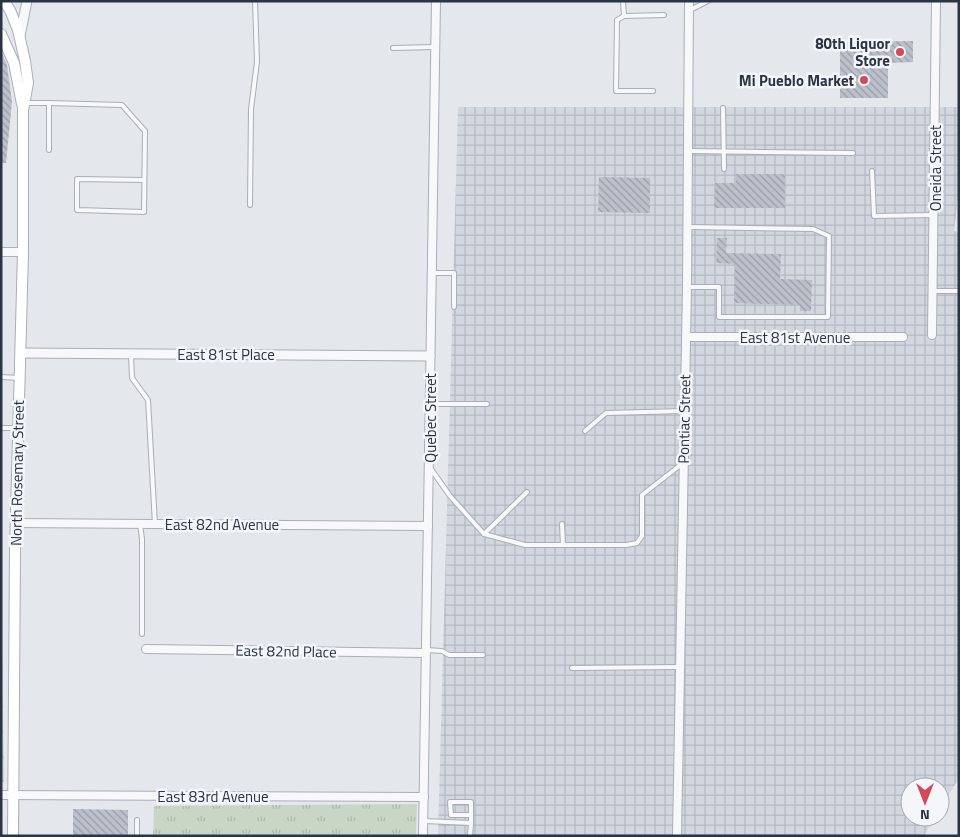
<svg xmlns="http://www.w3.org/2000/svg" width="960" height="837" viewBox="0 0 960 837" font-family="'Titillium Web',sans-serif">
<style>
.industrial{fill:url(#industrial-grid)}
.grass{fill:url(#grass-tufts)}
.building{fill:url(#building-back-hatch)}
.lines{fill:none;stroke-linecap:round;stroke-linejoin:round}
.service-casing{stroke:#a9aeb7;stroke-width:6}
.minor-casing{stroke:#a9aeb7;stroke-width:10}
.tertiary-casing{stroke:#a9aeb7;stroke-width:11}
.secondary-casing{stroke:#a9aeb7;stroke-width:12}
.service{stroke:#f7f8fa;stroke-width:4}
.minor{stroke:#f7f8fa;stroke-width:8}
.tertiary{stroke:#f7f8fa;stroke-width:9}
.secondary{stroke:#fff;stroke-width:10}
.poi-dot{fill:#d1495b;stroke:#f4f6f9;stroke-width:2}
.labels{text-anchor:middle;dominant-baseline:central;stroke-width:5;stroke-linejoin:round;paint-order:stroke}
.poi-label{font-size:15px;font-weight:bold;fill:#2b3445;stroke:#f4f6f9;text-anchor:end}
.street-label{font-size:15px;fill:#2b3445;stroke:#f4f6f9}
</style>
<defs>
<pattern id="industrial-grid" width="8" height="8" patternUnits="userSpaceOnUse" patternTransform="scale(1.25)"><rect width="8" height="8" fill="#d2d6de"/><path d="M0 4h8M4 0v8" fill="none" stroke="#b4b8c0"/></pattern>
<pattern id="grass-tufts" width="24" height="20" patternUnits="userSpaceOnUse" patternTransform="scale(1.25)"><rect width="24" height="20" fill="#c9d6c5"/><path d="M3 7l-1-3M5 7V3M7 7l1-3M15 17l-1-3M17 17v-4M19 17l1-3" fill="none" stroke="#adb8ab"/></pattern>
<pattern id="building-back-hatch" width="6" height="6" patternUnits="userSpaceOnUse" patternTransform="scale(1.25)"><rect width="6" height="6" fill="#bbc0ca"/><path d="M-1 5l2 2M0 0l6 6M5-1l2 2" fill="none" stroke="#989da6"/></pattern>
</defs>
<rect width="100%" height="100%" fill="#e4e7ec"/>
<!-- industrial -->
<path class="industrial" d="M458,107h501v84l-5,40 5,1v546l-19,31v-22h-30v30h25l-11,19h-486z"/>
<!-- grass -->
<g class="grass">
<path d="M1,588l3,194h-3z"/>
<path d="M417,804l-1,32h-263l1,-30z"/>
</g>
<!-- building -->
<g class="building">
<path d="M913,41v21l-25,1v35h-48v-56z"/>
<path d="M1,51l6,14 5,37 -6,61h-5z"/>
<path d="M736,174h49v34h-71l1,-25h21z"/>
<path d="M599,177l51,1v35l-52,-1z"/>
<path d="M717,238h10l-1,15 55,1 -1,25 32,1 -1,31h-11v-6l-66,-2 1,-39 -19,-1z"/>
<path d="M73,809l55,1v26h-55z"/>
</g>
<g class="lines">
<defs>
<g id="service">
<path d="M623,1l1,15 40,-1"/>
<path d="M690,10l18,-9"/>
<path d="M624,16l-7,4 -1,71h37"/>
<path d="M393,48l42,-1"/>
<path d="M26,103h23v47"/>
<path d="M49,103l73,2 23,26 -1,81 -67,-2v-31l67,1"/>
<path d="M723,108l1,61"/>
<path d="M688,151l165,2"/>
<path d="M872,171l2,45 60,-1"/>
<path d="M250,205l1,-96 6,-47 -2,-61"/>
<path d="M433,273h21v34"/>
<path d="M687,287h32v30h109l1,-81 -16,-7 -125,-2"/>
<path d="M933,291h26"/>
<path d="M131,354l1,24 16,22 7,124"/>
<path d="M1,377l19,1"/>
<path d="M430,404h57"/>
<path d="M1,428h17"/>
<path d="M585,431l21,-18 78,-2"/>
<path d="M431,469l19,27 34,38 41,11h101l11,-2 5,-7v-41l41,-32"/>
<path d="M140,524l2,15v95"/>
<path d="M562,524l1,21"/>
<path d="M484,534l43,-42"/>
<path d="M426,650l16,1 7,4h34"/>
<path d="M572,668l108,-1"/>
<path d="M471,815h-20l-1,-13h21v21"/>
<path d="M137,820v16"/>
<path d="M424,821l47,2 -1,13"/>
</g>
<g id="minor">
<path d="M1,252h22"/>
<path d="M932,335l4,-334"/>
<path d="M686,337h217"/>
<path d="M16,523l412,3"/>
<path d="M146,649l280,4"/>
<path d="M1,795l423,2"/>
<path d="M423,836l13,-835"/>
<path d="M677,836l10,-549 2,-286"/>
</g>
<g id="tertiary">
<path d="M20,36l7,-35"/>
<path d="M21,353l409,3"/>
</g>
<g id="secondary">
<path d="M4,1l6,9 8,20 7,31 3,22 -5,27v142l-8,298 -2,286"/>
<path d="M1,34l13,29 8,41"/>
</g>
</defs>
<!-- service casing -->
<use href="#service" class="service-casing"/>
<!-- minor casing -->
<use href="#minor" class="minor-casing"/>
<!-- tertiary casing -->
<use href="#tertiary" class="tertiary-casing"/>
<!-- secondary casing -->
<use href="#secondary" class="secondary-casing"/>
<!-- service -->
<use href="#service" class="service"/>
<!-- minor -->
<use href="#minor" class="minor"/>
<!-- tertiary -->
<use href="#tertiary" class="tertiary"/>
<!-- secondary -->
<use href="#secondary" class="secondary"/>
</g>
<!-- markers -->
<g class="poi-dot">
<circle cx="900" cy="52" r="5"/>
<circle cx="864" cy="80" r="5"/>
</g>
<g class="labels">
<!-- poi labels -->
<g class="poi-label">
<text x="890" y="43">80th Liquor<tspan x="890" dy="17">Store</tspan></text>
<text x="854" y="80">Mi Pueblo Market</text>
</g>
<!-- street labels -->
<g class="street-label">
<text transform="translate(935 168) rotate(-90)">Oneida Street</text>
<text x="795" y="337">East 81st Avenue</text>
<text x="226" y="354">East 81st Place</text>
<text transform="translate(430 418) rotate(-90)">Quebec Street</text>
<text transform="translate(684 419) rotate(-89)">Pontiac Street</text>
<text transform="translate(17 473) rotate(-89)">North Rosemary Street</text>
<text x="222" y="524">East 82nd Avenue</text>
<text transform="translate(286 651) rotate(1)">East 82nd Place</text>
<text x="213" y="796">East 83rd Avenue</text>
</g>
</g>
<!-- border -->
<rect width="960" height="837" fill="none" stroke="#2b3445" stroke-width="5"/>
<!-- north arrow -->
<g transform="translate(925 802) rotate(180)"><circle r="24" fill="#f4f6f9" stroke="#a4a8b1"/>
<path d="M0-4L9 19L0 12L-9 19Z" fill="#d1495b"/>
<text y="-8" font-size="14" font-weight="bold" text-anchor="middle" fill="#2b3445">N</text>
</g>
</svg>
